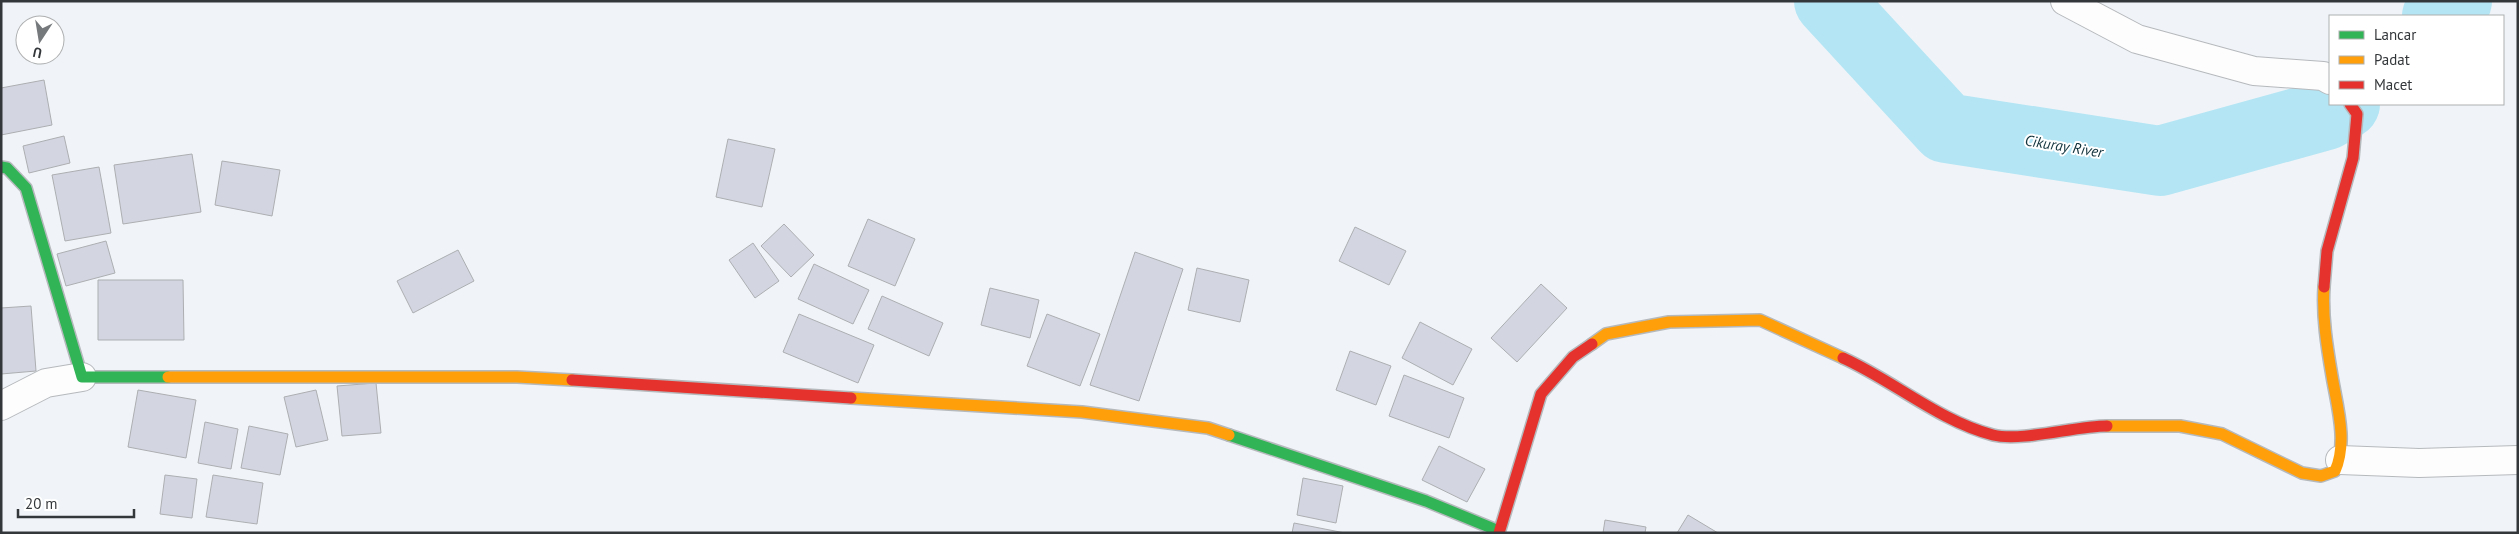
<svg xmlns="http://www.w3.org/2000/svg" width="2519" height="534" viewBox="0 0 2519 534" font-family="'PT Sans',sans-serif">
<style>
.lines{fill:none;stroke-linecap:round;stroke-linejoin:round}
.river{stroke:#b4e5f4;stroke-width:70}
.building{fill:#d3d6e1;stroke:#acaeb1}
.street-casing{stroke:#b6b9bc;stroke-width:30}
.fast-casing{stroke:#b6b9bc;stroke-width:14}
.slow-casing{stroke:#b6b9bc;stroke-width:14}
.jam-casing{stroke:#b6b9bc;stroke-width:14}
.street{stroke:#fdfdfe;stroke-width:28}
.fast{stroke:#30b455;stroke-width:11}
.slow{stroke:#ff9f0a;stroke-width:11}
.jam{stroke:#e5322d;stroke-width:11}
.labels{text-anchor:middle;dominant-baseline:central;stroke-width:4;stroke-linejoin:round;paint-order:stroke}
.water-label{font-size:15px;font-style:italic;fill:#11323b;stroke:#fff}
</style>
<rect width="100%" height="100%" fill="#f0f4f8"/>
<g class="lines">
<!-- river -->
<g class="river">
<path d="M1829,1l117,127 214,33 166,-46 19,-11"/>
<path d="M2437,16l20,-15"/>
</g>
</g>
<!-- building -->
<g class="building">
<path d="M44,80l8,45 -51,10v-47z"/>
<path d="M64,136l6,27 -41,10 -6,-27z"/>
<path d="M728,139l47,10 -13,58 -46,-10z"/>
<path d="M192,154l9,58 -78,12 -9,-59z"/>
<path d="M222,161l58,9 -8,46 -57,-11z"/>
<path d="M99,167l12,66 -46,8 -13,-66z"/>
<path d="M868,219l47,20 -20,47 -47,-20z"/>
<path d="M784,224l30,31 -23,22 -30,-31z"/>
<path d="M1355,227l51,24 -17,34 -50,-24z"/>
<path d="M106,241l9,32 -49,13 -9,-32z"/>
<path d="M753,243l26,38 -24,17 -26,-38z"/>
<path d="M458,250l16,31 -61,32 -16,-32z"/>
<path d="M1135,252l48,17 -44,132 -49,-16z"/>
<path d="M814,264l55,26 -16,34 -55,-25z"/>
<path d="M1197,268l52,12 -9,42 -52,-12z"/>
<path d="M98,280h85l1,60h-86z"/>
<path d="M1541,284l26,24 -50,54 -26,-24z"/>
<path d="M990,288l49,12 -9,38 -49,-13z"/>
<path d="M882,296l61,27 -14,33 -61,-27z"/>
<path d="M31,306l5,65 -35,3v-66z"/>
<path d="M799,314l75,31 -16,38 -75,-31z"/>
<path d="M1047,314l53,20 -20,52 -53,-20z"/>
<path d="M1420,322l52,27 -19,36 -51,-27z"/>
<path d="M1350,351l41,15 -15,39 -40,-15z"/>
<path d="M1404,375l60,23 -15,40 -60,-22z"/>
<path d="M376,383l5,50 -39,3 -5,-50z"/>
<path d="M138,390l58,10 -10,58 -58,-11z"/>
<path d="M316,390l12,50 -32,7 -12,-50z"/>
<path d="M205,422l33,7 -7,40 -33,-6z"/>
<path d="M249,426l39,8 -8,41 -39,-7z"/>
<path d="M1439,446l46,23 -18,33 -45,-22z"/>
<path d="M165,475l32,4 -5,39 -32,-4z"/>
<path d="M213,475l50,8 -6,41 -51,-7z"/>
<path d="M1303,478l40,8 -7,37 -39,-8z"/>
<path d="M1688,515l30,18h-41z"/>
<path d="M1605,520l41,7 -1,6h-42z"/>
<path d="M1294,523l51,10h-53z"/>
</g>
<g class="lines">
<defs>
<g id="street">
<path d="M2065,1l72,38 117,32 69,5 7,4"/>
<path d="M1,406l45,-23 36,-6"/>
<path d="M2340,460l79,3 99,-3"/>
</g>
<g id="fast">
<path d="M1,167l6,1 19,20 56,189h86"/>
<path d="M1229,435l197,66 73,30"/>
</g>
<g id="slow">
<path d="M1592,344l14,-10 63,-12 91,-2 83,38"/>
<path d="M168,377h349l55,3"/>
<path d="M851,398l231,14 126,16 21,7"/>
<path d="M2107,426h73l42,8 80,39 19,3 14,-5c13,-29 2,-65 -3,-95 -5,-29 -10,-60 -8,-89"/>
</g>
<g id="jam">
<path d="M2324,287l3,-36 26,-93 4,-44 -7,-10"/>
<path d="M1843,358c51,23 96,63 150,77 29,7 82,-9 114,-9"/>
<path d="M572,380l279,18"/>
<path d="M1499,533l42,-139 32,-37 19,-13"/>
</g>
</defs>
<!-- street casing -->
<use href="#street" class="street-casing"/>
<!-- fast casing -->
<use href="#fast" class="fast-casing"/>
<!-- slow casing -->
<use href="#slow" class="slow-casing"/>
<!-- jam casing -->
<use href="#jam" class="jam-casing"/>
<!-- street -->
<use href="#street" class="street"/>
<!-- fast -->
<use href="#fast" class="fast"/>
<!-- slow -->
<use href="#slow" class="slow"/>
<!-- jam -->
<use href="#jam" class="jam"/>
</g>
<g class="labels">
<!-- water labels -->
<g class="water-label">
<text transform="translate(2064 146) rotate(9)">Cikuray River</text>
</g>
</g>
<!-- border -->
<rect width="2519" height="534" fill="none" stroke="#34373a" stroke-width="5"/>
<!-- legend -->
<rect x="2329" y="15" width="175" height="90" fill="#ffffff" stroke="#aeafb0"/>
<rect x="2339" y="31" width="25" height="8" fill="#30b455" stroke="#aeafb0"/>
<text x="2374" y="40" font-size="15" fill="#34373a">Lancar</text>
<rect x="2339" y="56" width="25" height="8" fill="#ff9f0a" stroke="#aeafb0"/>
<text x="2374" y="65" font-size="15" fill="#34373a">Padat</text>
<rect x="2339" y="81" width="25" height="8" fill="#e5322d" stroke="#aeafb0"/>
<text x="2374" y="90" font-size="15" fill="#34373a">Macet</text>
<!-- north arrow -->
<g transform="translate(40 40) rotate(192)"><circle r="24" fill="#ffffff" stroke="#aeafb0"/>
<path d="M0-4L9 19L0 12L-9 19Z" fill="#76797c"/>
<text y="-8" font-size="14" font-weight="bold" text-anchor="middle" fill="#34373a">U</text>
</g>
<!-- scale -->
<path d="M18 509v8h116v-8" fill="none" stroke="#34373a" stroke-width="2.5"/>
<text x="25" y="509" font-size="15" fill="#34373a" stroke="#ffffff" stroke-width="4" paint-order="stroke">20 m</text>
</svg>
